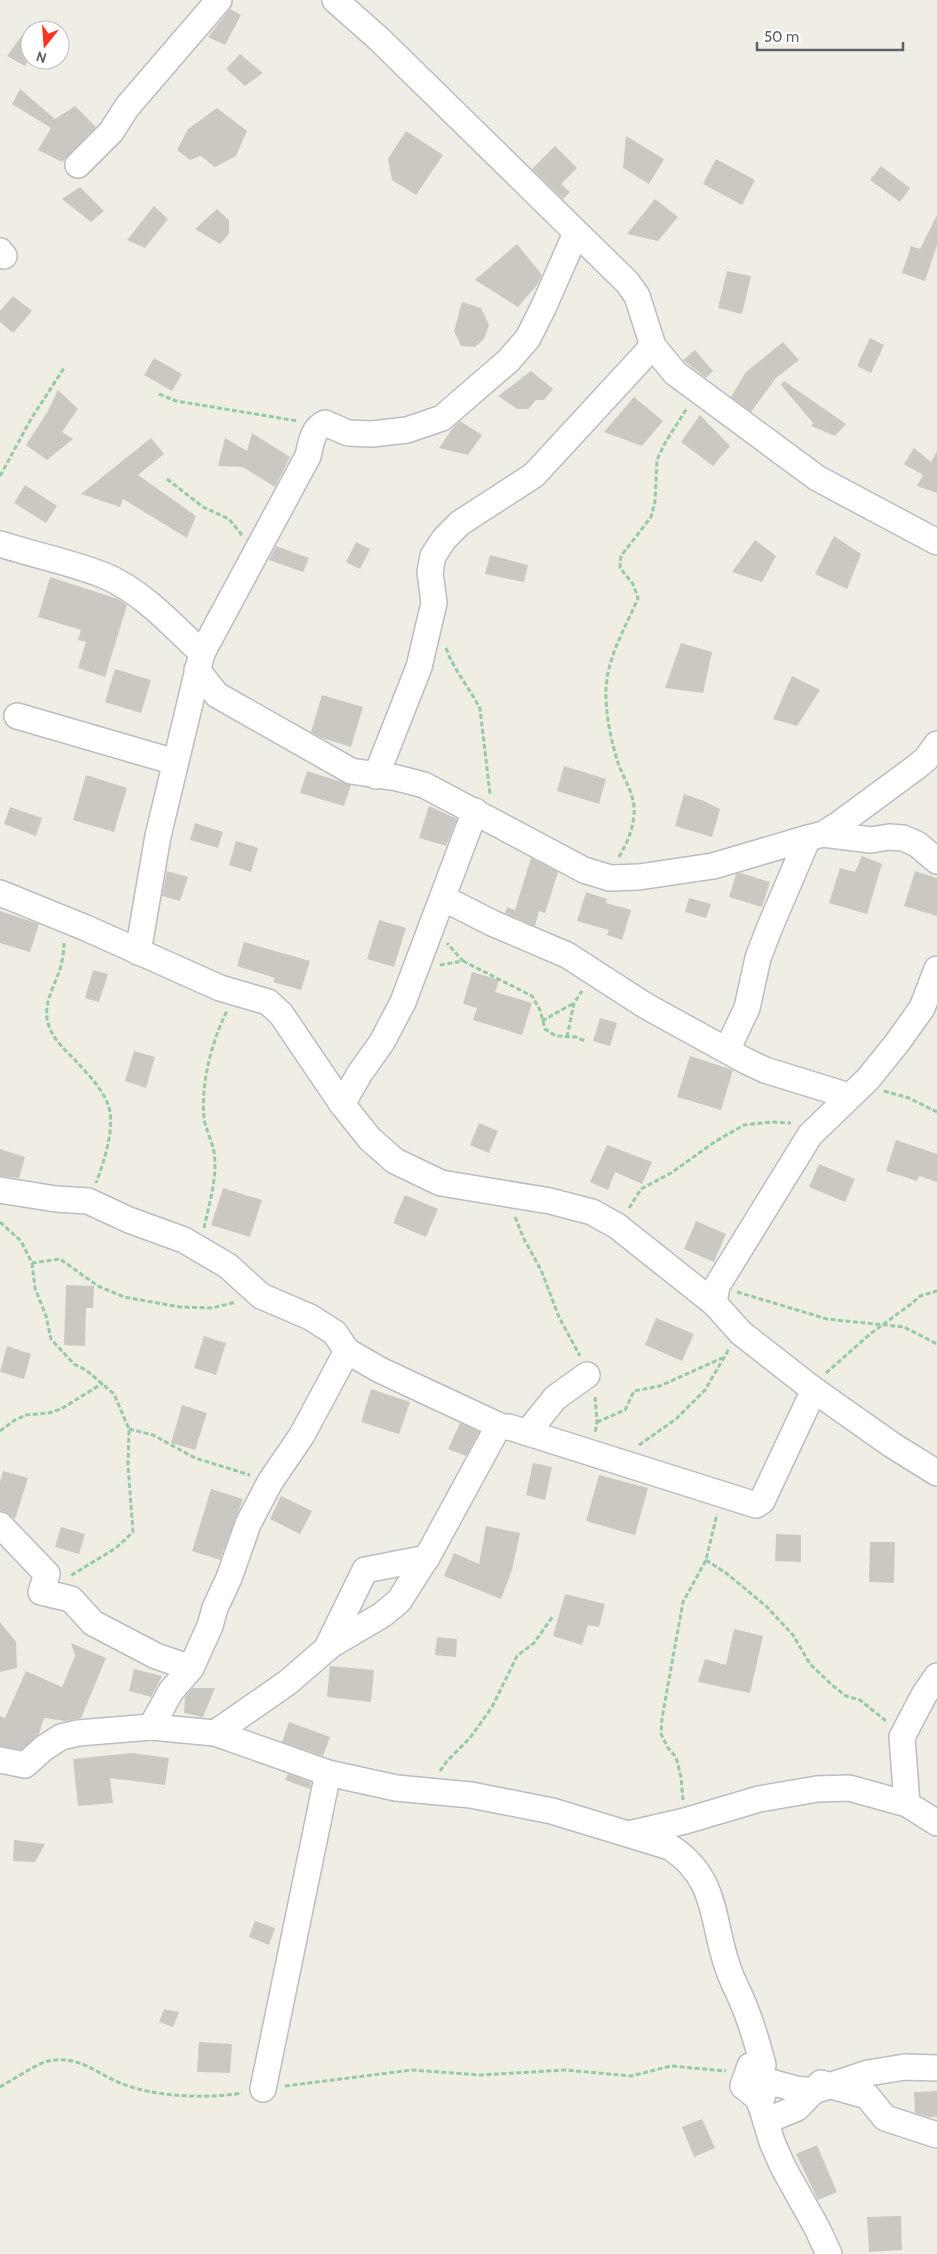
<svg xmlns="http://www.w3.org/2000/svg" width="937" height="2254" viewBox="0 0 937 2254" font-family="Cabin,sans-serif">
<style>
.building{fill:#cbc8c1}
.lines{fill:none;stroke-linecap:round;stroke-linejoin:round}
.minor-casing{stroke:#b9bdc2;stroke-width:28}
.path{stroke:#96c9a5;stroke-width:3;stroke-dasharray:5 2.5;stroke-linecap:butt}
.minor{stroke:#fff;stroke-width:25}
</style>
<rect width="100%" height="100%" fill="#f0eee4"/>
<!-- building -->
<g class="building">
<path d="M230,9l11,6 -16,30 -17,-8z"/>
<path d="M30,24v33l-5,9 -18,-10z"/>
<path d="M240,54l23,19 -18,13 -19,-17z"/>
<path d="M20,89l35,30 20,-13 21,21 -34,35 -24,-12 13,-22 -39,-24z"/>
<path d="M217,108l30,23 -11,25 -21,11 -14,-11 -11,4 -13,-10 11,-21z"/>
<path d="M406,131l37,24 -27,40 -24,-15 -4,-21z"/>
<path d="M626,136l38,23 -15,25 -26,-16z"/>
<path d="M555,146l22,22 -16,16 9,8 -7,7 -31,-30z"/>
<path d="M716,159l39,21 -13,25 -39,-21z"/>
<path d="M881,166l29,22 -10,14 -30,-22z"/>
<path d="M80,187l24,24 -13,11 -29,-23z"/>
<path d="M655,199l23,18 -20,24 -31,-7z"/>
<path d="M154,206l14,13 -23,29 -18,-8z"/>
<path d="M217,209l12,11v14l-9,10 -25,-15z"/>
<path d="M937,215v30l-12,36 -23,-8 9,-27 9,3z"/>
<path d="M517,244l25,31 -5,10 -19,22 -43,-27z"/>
<path d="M727,271l24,5 -9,38 -24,-6z"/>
<path d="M13,296l19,15 -19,22 -13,-11v-11z"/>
<path d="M462,302l19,6 8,17 -5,14 -9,8 -14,-1 -7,-15z"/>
<path d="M870,338l14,7 -13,28 -14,-7z"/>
<path d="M783,342l16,18 -23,18 -25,34 -20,-15 15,-25z"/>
<path d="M695,350l18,21 -7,7 -23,-18z"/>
<path d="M154,358l28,16 -10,17 -28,-16z"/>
<path d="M531,371l22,18 -9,11h-8l-8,9h-11l-19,-13z"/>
<path d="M784,381l62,43 -11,12 -24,-10 2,-3 -32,-38z"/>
<path d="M58,390l20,19 -16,23 11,7 -26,21 -21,-15 22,-34z"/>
<path d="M634,397l29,24 -21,25 -38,-14z"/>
<path d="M700,415l30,31 -17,20 -32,-24z"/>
<path d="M460,421l22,14 -14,20 -29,-7 13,-19z"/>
<path d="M252,433l38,24 -15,30 -32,-20 -25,-1 7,-28 22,13z"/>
<path d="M151,438l13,16 -26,21 58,41 -9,22 -64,-39 -3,8 -39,-13z"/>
<path d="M914,448l17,14 6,-11v42l-20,-7 6,-11 -19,-11z"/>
<path d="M25,485l32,21 -11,17 -32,-20z"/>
<path d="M834,536l27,18 -14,35 -32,-15z"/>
<path d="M755,540l21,16 -14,26 -30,-10z"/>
<path d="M356,542l14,7 -10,20 -14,-7z"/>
<path d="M276,546l33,12 -6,14 -34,-12z"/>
<path d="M490,555l38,10 -4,17 -39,-8z"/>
<path d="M50,577l68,22 9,6 -22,72 -27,-9 8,-26 -8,-2 3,-10 -43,-13z"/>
<path d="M681,643l31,9 -9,41 -38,-5z"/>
<path d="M115,669l36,11 -10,33 -36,-11z"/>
<path d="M792,676l28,14 -23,36 -24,-7z"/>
<path d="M322,695l41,12 -12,40 -29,-9 -11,-6z"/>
<path d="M564,766l42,13 -7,25 -42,-13z"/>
<path d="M307,771l44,14 -7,21 -44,-13z"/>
<path d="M86,775l41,13 -13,44 -41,-12z"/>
<path d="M684,794l20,7 16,8 -8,28 -37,-11z"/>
<path d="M429,806l28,13 -11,27 -27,-8z"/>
<path d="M10,807l32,11 -6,18 -32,-12z"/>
<path d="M195,823l28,9 -5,16 -28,-8z"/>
<path d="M236,841l22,7 -7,24 -22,-7z"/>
<path d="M862,856l20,8 -15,50 -38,-11 11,-35 15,4z"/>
<path d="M531,858l27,14 -13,41 -6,-2 -4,15 -30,-13 2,-6 8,3z"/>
<path d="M167,871l21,6 -8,24 -18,-5z"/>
<path d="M915,871l22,7v38l-33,-10z"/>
<path d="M741,873l29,9 -8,25 -33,-10 7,-23z"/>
<path d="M586,892l21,7 -1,4 25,7 -9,30 -15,-5 2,-5 -32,-9z"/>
<path d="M689,898l22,6 -5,14 -21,-6z"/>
<path d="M0,911l39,13 -9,28 -30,-9z"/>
<path d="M379,920l27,8 -12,39 -27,-8z"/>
<path d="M244,942l66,19 -9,29 -28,-8 2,-4 -38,-12z"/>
<path d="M93,970l15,4 -9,28 -14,-4z"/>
<path d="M472,972l27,8 -4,12 37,11 -10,32 -49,-15 4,-12 -14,-4z"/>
<path d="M600,1018l17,5 -7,23 -17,-5z"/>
<path d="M134,1051l21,6 -9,31 -21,-7z"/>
<path d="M690,1056l43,14 -12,40 -44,-13z"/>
<path d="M479,1123l19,8 -9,22 -19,-8z"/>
<path d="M896,1140l41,14v28l-18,-6 -2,5 -31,-10z"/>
<path d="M607,1145l45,17 -10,22 -27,-12 -7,18 -18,-8z"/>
<path d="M0,1149l25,8 -6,21 -19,-2z"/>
<path d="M819,1164l36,15 -10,23 -36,-15z"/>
<path d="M223,1188l39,12 -12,37 -39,-12z"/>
<path d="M405,1195l33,14 -12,28 -33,-14z"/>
<path d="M696,1221l30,13 -12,28 -30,-13z"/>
<path d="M66,1285l28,1 -1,22h-7l-1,38 -21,-1z"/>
<path d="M656,1318l38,16 -12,27 -37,-16z"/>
<path d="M204,1336l22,7 -10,32 -22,-7z"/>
<path d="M7,1346l24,8 -7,25 -24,-7z"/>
<path d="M371,1389l39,13 -11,32 -38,-12z"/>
<path d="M182,1405l25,8 -12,37 -24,-7z"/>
<path d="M460,1423l19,9 -13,24 -18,-7z"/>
<path d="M533,1463l19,4 -7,33 -19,-5z"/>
<path d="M3,1471l25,7 -13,41 -11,-8h-4v-29z"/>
<path d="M599,1475l49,13 -13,47 -49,-14z"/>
<path d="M211,1489l32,10 -23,61 -28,-9z"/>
<path d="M281,1496l31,15 -12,23 -30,-15z"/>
<path d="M486,1526l34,7 -8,37 -11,29 -57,-23 10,-23 25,11z"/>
<path d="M61,1527l24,7 -6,20 -24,-7z"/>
<path d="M776,1534l25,1v27l-26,-1z"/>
<path d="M870,1542h25l-1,41 -25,-1z"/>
<path d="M565,1594l40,10 -6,23 -11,-2 -6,20 -29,-9z"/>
<path d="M0,1622l16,20 1,26 -17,4z"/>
<path d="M734,1629l29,7 -13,57 -52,-11 7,-23 21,6z"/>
<path d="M437,1637l20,2 -1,18 -21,-2z"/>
<path d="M71,1643l35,15 -25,60 -16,3 -21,-3 -5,16 -18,16 -21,-4v-30l5,2 21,-47 36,16 13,-31z"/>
<path d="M330,1666l44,4 -3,32 -44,-5z"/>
<path d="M134,1669l28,7 -11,21 -22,-6z"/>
<path d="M192,1688h23l-12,29 -19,-4 1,-16z"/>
<path d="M289,1722l41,15 -7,19 -41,-14z"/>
<path d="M132,1753l37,5 -4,27 -55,-7 3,25 -35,3 -5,-47z"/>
<path d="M288,1774l23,8 -1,7 -25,-9z"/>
<path d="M14,1840l31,4 -10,18 -22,-1z"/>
<path d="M255,1921l20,7 -6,17 -20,-8z"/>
<path d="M164,2009l15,3 -6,15 -14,-5z"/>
<path d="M199,2042l33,2 -2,29 -33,-1z"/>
<path d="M937,2091v26h-8l-14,-4 -1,-21z"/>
<path d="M702,2119l13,29 -21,9 -12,-30z"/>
<path d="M817,2145l20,47 -19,8 -22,-46z"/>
<path d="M901,2216l1,34 -33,2 -2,-35z"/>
</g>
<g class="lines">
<defs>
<g id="minor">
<path d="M335,0l44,39 248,243 10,14 16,50 22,27 142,105 120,64"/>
<path d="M78,165l33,-33 16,-25 92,-107"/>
<path d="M0,251l4,5"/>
<path d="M0,544c34,11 70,18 103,31 38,15 70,51 99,78"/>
<path d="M197,670l20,25 134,76 46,7 27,7 160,85 26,8 29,-1 74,-11 95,-28 15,-4 16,-10 76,-56 11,-9 11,-15"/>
<path d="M17,716l158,46"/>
<path d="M376,776l43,-109 15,-64 -4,-31 3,-16 11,-17 16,-16 74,-48 119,-129"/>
<path d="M823,834l48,6 18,-3 14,1 14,6 20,17"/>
<path d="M0,893l86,35 134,60 48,14 13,12 61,90 28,35 25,22 46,22 109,18 42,11 25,14 97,77 27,30 73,57 78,55 45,28"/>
<path d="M443,898l49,25 75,32 79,51 100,55 19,9 84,26"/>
<path d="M138,952l20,-116 44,-183 106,-197c3,-12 4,-27 17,-33l23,10 24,1 35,-4 35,-12 66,-57 20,-23 16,-32 32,-73"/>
<path d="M727,1050l20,-42 11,-50 11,-29 39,-91"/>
<path d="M342,1104l18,-31 22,-31 21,-40 72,-191"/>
<path d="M0,1190l56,9 32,2 41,19 55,20 44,26 33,30 49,21 25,16 12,18 33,19 122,57"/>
<path d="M714,1303l3,-17 93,-151 58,-56 29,-36 25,-35 15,-39"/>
<path d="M527,1433l28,-35 32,-23"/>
<path d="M0,1525l47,49 -6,18 30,7 22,24 63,33 35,12"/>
<path d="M327,1648l38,-78 62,-12"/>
<path d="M937,1676l-13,19 -22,42 5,67 30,19"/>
<path d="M151,1727l20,-36 20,-23 19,-42 5,-18 14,-30 19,-54 22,-42 32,-47 45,-84"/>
<path d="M215,1733l113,40 68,15 75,7 81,16 118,36c49,32 41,74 58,121 3,10 8,19 12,28 10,22 17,46 23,69l-13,1 -7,20 16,13 13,43 11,25 34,61 12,26"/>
<path d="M0,1760l25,5 19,-17 17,-11 17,-4 73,-6 64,6 72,-50 44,-38 51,-30 17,-14 31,-49 68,-125h11l247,78 6,-4 52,-111"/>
<path d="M629,1834l56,-13 74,-22 58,-10 32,-1 58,16"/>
<path d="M263,2089l65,-316"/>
<path d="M760,2104l7,-23 29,8 18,2 54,-18 37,-6 32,1"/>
<path d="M766,2121l31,-13 24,-25 46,13 18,22 52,17"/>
</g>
</defs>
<!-- minor casing -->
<use href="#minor" class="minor-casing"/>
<!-- path -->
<g class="path">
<path d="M159,394l17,7 122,20"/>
<path d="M0,476l31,-57 33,-51"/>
<path d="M167,479l36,28 26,12 13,16"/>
<path d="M446,648c8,23 24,40 34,61l10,85"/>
<path d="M619,857c8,-14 14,-27 15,-43 2,-17 -10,-35 -16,-51 -7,-22 -13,-51 -12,-75 2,-33 20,-61 32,-90l-5,-14 -13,-16 1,-12 30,-39 4,-15 2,-42 8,-17 22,-35"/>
<path d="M64,943c0,9 -2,21 -5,29 -6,16 -16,34 -11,51 4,15 16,26 27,37 11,12 25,26 32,42 10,21 -3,60 -11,81"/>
<path d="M463,961l69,35 8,14 5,19 11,7 20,1 9,4"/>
<path d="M440,965l23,-4 -16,-18"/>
<path d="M542,1021l32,-18"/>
<path d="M567,1037l7,-34 8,-12"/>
<path d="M884,1091l25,7 28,14"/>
<path d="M629,1208l12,-19 30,-16 45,-32 28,-16 28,-3 19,1"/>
<path d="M515,1217l9,22 17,31 18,47 21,39"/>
<path d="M0,1222l21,19 11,22 28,-4 38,27 26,11 56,10 32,1 24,-6"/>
<path d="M204,1228c5,-24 14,-51 10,-76 -2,-11 -8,-22 -10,-33 -3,-36 7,-76 23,-108"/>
<path d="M32,1263l3,25 11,28 5,23 23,25 12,6 28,24 15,35 -1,36 5,67 -17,16 -46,28"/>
<path d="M737,1292l90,27 77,8 33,17"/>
<path d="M826,1373l44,-39 41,-30 9,-8 17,-5"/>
<path d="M595,1397l2,25 -2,11"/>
<path d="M597,1422l28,-12 9,-19 26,-5 62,-28"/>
<path d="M129,1429l24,6 42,23 55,17"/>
<path d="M0,1431l15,-11 11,-5 23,-2 12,-4 42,-26"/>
<path d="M639,1445l37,-26 29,-29 24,-41"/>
<path d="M706,1560l20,13 40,33 27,29 17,29 22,21 14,11 14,4 26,21"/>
<path d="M440,1771l7,-10 23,-23 22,-31 25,-51 17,-13 19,-27"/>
<path d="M683,1800l-2,-23 -5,-20 -8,-9 -7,-14 1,-16 21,-116 23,-42 11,-46"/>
<path d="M285,2086l127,-16 68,5 86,-5 65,6 40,-10 55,5"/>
<path d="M0,2087c11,-6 36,-23 48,-26 31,-6 46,11 72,22 34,14 86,16 122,10"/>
</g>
<!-- minor -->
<use href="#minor" class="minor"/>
</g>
<!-- north arrow -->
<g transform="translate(45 45) rotate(197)"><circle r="24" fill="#ffffff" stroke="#bec0c2"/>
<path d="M0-4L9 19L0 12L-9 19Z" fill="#f93421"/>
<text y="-8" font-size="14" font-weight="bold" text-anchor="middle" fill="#5c6166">N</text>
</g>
<!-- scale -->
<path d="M757 42v8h146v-8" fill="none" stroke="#5c6166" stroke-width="2.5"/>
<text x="764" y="42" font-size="15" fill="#5c6166" stroke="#ffffff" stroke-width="4" paint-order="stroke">50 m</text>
</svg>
